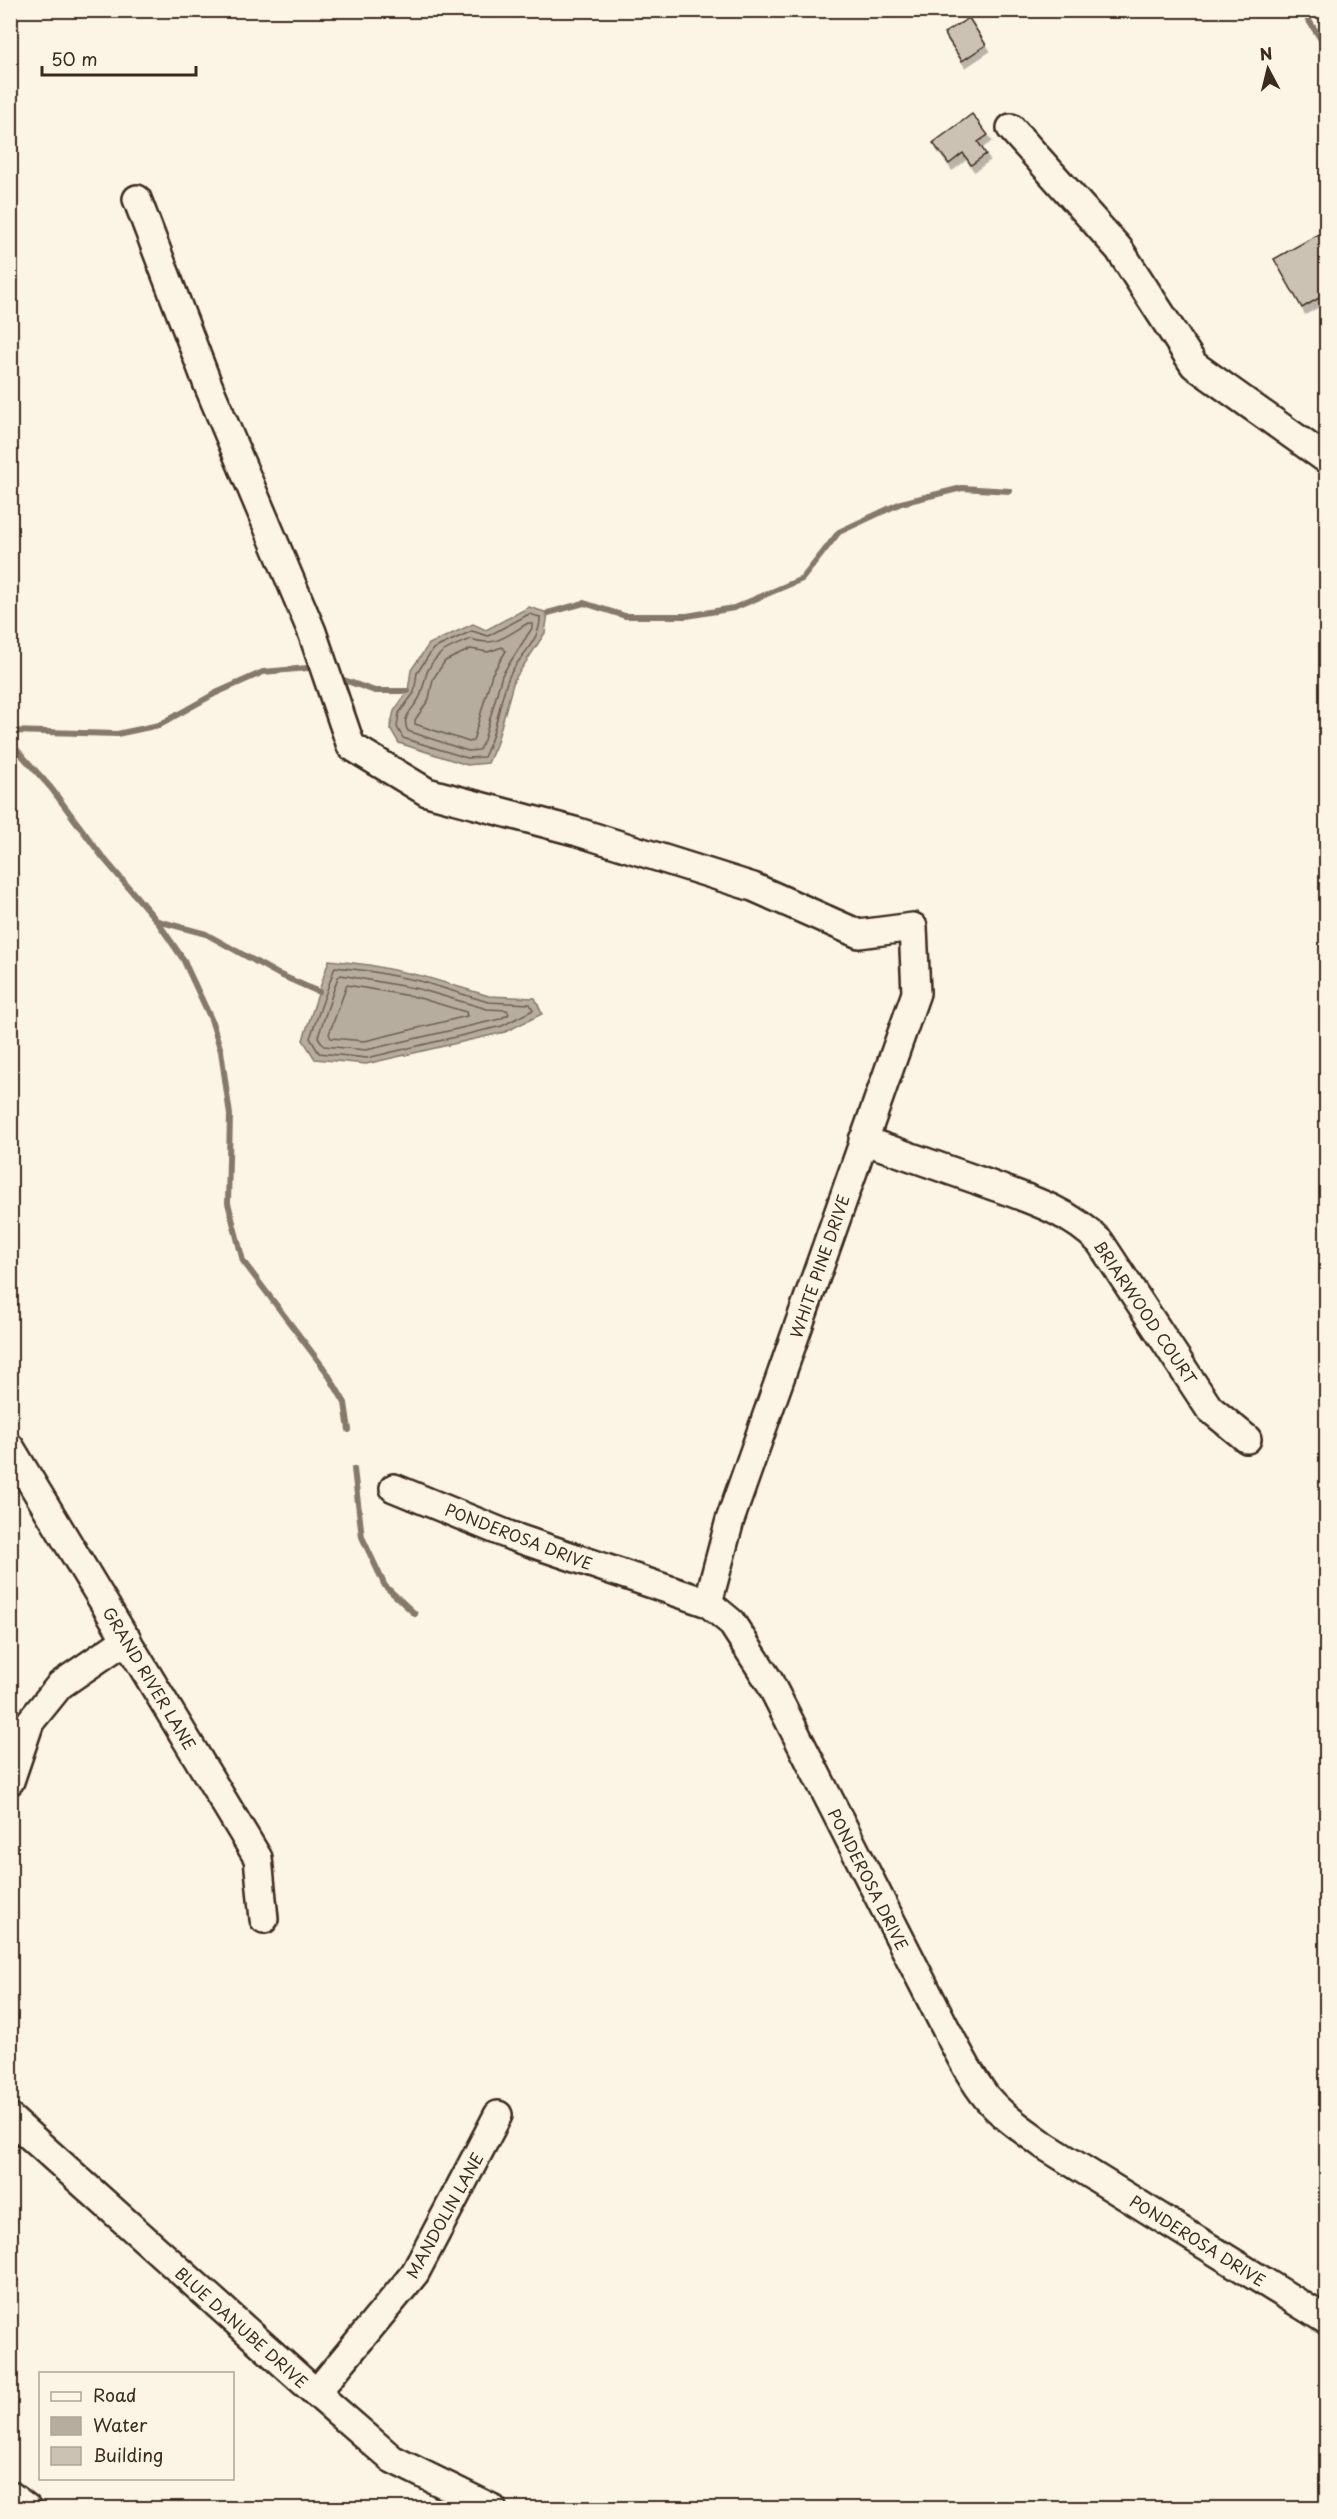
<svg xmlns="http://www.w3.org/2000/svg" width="1337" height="2519" viewBox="0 0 1337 2519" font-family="'Playpen Sans',sans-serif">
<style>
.water{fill:#b7ad9e;stroke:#85796b;stroke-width:1.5}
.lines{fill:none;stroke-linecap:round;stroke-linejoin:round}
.shore{stroke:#6d5e51;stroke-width:1.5}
.stream{stroke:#85796b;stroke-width:6}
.building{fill:#ccc2b3;stroke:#3b2a1e;stroke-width:1.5;filter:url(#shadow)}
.minor-casing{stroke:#3b2a1e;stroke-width:32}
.minor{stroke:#fcf5e5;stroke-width:27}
.labels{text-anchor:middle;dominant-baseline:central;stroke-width:6;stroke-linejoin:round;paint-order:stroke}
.street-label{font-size:16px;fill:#3b2a1e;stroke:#fcf5e5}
</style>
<defs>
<filter id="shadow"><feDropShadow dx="3.5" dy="6" stdDeviation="0" flood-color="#0004"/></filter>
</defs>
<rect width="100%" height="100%" fill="#fcf5e5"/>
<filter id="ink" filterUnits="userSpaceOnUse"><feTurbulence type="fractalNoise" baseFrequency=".0167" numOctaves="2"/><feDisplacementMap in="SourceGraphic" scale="12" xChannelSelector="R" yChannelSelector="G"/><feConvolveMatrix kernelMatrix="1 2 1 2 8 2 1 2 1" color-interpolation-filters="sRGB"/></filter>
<g filter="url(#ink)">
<!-- water -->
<g class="water">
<path d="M529,607l19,6 -3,20 -31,47 -18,65 -8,18 -21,2 -68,-22 -9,-15 4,-17 14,-20 3,-21 18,-26 44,-20 13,6z"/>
<path d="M329,960l40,5 53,11 67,20 46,2 7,16 -37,18 -139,32 -51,-5 -12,-19z"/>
</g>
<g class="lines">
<!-- shore -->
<g class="shore">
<path d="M529,614l11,3c1,25 -24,41 -32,62 -10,26 -11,53 -24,78l-17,1 -64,-20 -6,-11 2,-14 15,-20 3,-20 16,-24 39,-18 16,5z"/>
<path d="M528,623l4,1v4l-30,47 -18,65 -5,10 -11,1 -60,-20c-9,-15 9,-24 13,-37 5,-16 4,-25 17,-38 7,-8 23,-13 33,-17 24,9 37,-4 57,-16z"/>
<path d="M502,647l4,4 -14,23 -19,67 -4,1 -54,-18v-4l14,-21 4,-20 12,-18 26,-12 17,3z"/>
<path d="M335,967l34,4 51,10 68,21 42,2 3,6 -31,16 -135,32 -48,-5 -9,-15z"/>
<path d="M341,975l78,14 68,20 20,1 2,4 -9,5 -134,31 -42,-4 -6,-9 20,-60z"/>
<path d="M347,985l69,12 50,15 1,4 -102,25 -34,-3 -2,-4z"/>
</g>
<!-- stream -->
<g class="stream">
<path d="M1302,10l24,37"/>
<path d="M548,613l36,-10 41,13h62l47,-8 68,-29 37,-47 62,-29 61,-15 48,3"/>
<path d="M341,679l34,12h33"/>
<path d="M10,731l107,3 42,-9 57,-32 47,-21 45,-4"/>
<path d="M10,742l41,46 50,67 56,66 26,38 28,60 10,32 9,64 -2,88 15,58 83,110 19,32 4,27"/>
<path d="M158,921l48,13 72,40 41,18"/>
<path d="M354,1469l8,68 23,49 30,28"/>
</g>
</g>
<!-- building -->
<g class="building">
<path d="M969,18l17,27 -24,16 -18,-28z"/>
<path d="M972,114l16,21 -10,7 8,12 -15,11 -8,-12 -14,11 -16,-21z"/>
<path d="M1326,230v64l-24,14 -28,-49z"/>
</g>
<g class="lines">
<defs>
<g id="minor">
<path d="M1011,128l108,121 75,116 132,94"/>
<path d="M137,199l71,186 104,247 39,114 76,46 151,40 175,55 106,47 54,-7 3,66 -186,527 -22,83"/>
<path d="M863,1140c38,13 76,27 114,40 45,17 89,28 123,62l109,166 38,31"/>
<path d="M10,1447l248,411 6,61"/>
<path d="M394,1488l117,48 197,67 23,19 38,59 177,348c13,24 24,48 41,69 16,19 38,33 58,48l281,174"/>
<path d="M10,1781l20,-59 30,-37 67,-46"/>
<path d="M10,2118l306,275 76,66 100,49"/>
<path d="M316,2393l99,-120 83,-158"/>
<path d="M10,2495l17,13"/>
</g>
</defs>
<!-- minor casing -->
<use href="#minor" class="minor-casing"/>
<!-- minor -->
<use href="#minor" class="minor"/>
</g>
</g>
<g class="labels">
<!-- street labels -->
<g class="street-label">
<text transform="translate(819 1266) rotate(-71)">WHITE PINE DRIVE</text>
<text transform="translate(1146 1312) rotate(56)">BRIARWOOD COURT</text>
<text transform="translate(519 1536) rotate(21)">PONDEROSA DRIVE</text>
<text transform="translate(150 1678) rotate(59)">GRAND RIVER LANE</text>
<text transform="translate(869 1879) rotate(63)">PONDEROSA DRIVE</text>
<text transform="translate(444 2215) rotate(-61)">MANDOLIN LANE</text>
<text transform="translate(1198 2240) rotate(32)">PONDEROSA DRIVE</text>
<text transform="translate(242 2327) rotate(42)">BLUE DANUBE DRIVE</text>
</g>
</g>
<!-- margin -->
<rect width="1337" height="2519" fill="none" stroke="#fcf5e5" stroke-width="36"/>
<rect x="18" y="18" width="1301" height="2483" fill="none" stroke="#3b2a1e" stroke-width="2" filter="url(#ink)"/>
<!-- legend -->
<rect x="39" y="2372" width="195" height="108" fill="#fcf5e5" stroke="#afa495" stroke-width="1.5"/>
<rect x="51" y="2392" width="30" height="9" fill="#fcf5e5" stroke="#afa495" stroke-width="1.5"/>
<text x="93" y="2402" font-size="18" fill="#3b2a1e">Road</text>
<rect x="51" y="2417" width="30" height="18" fill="#b7ad9e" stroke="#afa495" stroke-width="1.5"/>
<text x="93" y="2432" font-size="18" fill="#3b2a1e">Water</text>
<rect x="51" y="2447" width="30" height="18" fill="#ccc2b3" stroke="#afa495" stroke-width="1.5"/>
<text x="93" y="2462" font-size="18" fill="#3b2a1e">Building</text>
<!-- north arrow -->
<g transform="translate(1268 69) rotate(353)" stroke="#fcf5e5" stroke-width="4.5" paint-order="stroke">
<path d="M0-4.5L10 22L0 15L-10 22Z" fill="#3b2a1e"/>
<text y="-9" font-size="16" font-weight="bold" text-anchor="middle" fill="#3b2a1e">N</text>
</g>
<!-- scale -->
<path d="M42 66v9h154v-9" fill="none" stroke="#3b2a1e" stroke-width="3"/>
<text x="51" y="66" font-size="18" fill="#3b2a1e" stroke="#fcf5e5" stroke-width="4.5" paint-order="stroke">50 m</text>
</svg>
